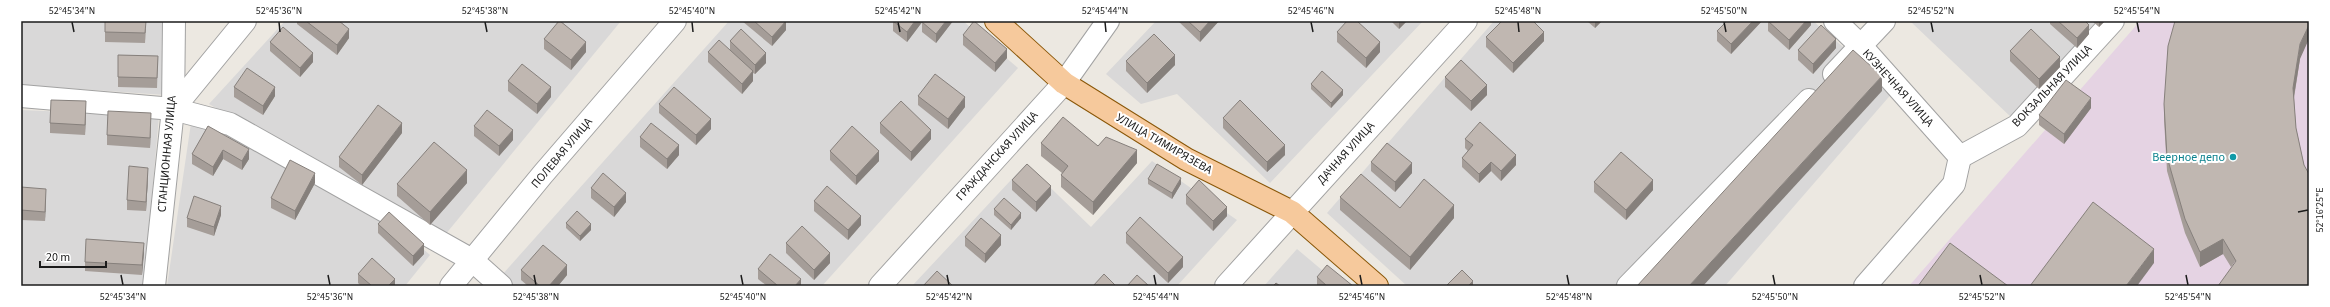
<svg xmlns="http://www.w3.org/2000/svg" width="2330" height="307" viewBox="0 0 2330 307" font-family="'Source Sans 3',sans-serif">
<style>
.residential{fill:#d9d8d8}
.industrial{fill:#e5d3e3}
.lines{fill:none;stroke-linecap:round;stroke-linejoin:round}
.minor-casing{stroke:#a2a2a2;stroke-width:24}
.major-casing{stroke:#8a5708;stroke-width:24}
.minor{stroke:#fff;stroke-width:22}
.major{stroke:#f6c99c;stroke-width:22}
.wall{fill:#a59d98}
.shaded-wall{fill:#86807c}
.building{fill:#c0b7b1;stroke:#86807c}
.ticks{fill:none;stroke:#1b1b1b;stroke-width:1.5}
.culture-dot{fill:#0f9aa8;stroke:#fff;stroke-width:1.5}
.labels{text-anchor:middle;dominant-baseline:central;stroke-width:4;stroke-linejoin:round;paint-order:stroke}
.street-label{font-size:12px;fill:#1b1b1b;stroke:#fff}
.culture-label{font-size:12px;fill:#0d838f;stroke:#fff;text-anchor:end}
.neatline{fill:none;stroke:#1b1b1b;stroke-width:1.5}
.ticks-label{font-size:10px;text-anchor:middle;fill:#1b1b1b}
</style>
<rect width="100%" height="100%" fill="#ece8e1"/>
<!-- residential -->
<g class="residential">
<path d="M21,21h146l-2,74 -144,-10z"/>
<path d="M285,21h336l-181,220 -231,-137z"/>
<path d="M729,21h234l55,47 -196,218h-309l-12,-10z"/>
<path d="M1156,21h267l-153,162 -93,-89 -36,10 -35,-30z"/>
<path d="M1494,21h319l81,70 -169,195h-318l-80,-73z"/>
<path d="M1910,21h194l-91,98z"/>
<path d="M21,110l138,6 -15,170h-123z"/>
<path d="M191,123l77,30 124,69 38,33 -25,31h-238z"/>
<path d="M1152,161l85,59 -60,66h-265l114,-122 65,63z"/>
<path d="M1297,249l44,37h-77z"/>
</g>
<!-- industrial -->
<path class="industrial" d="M2140,21h169v265h-400z"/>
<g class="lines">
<defs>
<g id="minor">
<path d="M1835,21l26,25 99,111"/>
<path d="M1834,74l50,-53"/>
<path d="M21,96l152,13 57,15 242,136 29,26"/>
<path d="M173,109l72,-88"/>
<path d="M1960,157l57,-31 96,-105"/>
<path d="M154,286l19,-177 1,-88"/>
<path d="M451,286l92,-112 132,-153"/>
<path d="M880,286l184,-203 44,-62"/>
<path d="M1226,286l240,-265"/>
<path d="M1628,286l181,-186"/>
<path d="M1865,286l89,-102 6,-27"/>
</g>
<path id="major" d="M996,21l68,62 122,76 106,53 85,74"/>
</defs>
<!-- minor casing -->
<use href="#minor" class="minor-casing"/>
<!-- major casing -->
<use href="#major" class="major-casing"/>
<!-- minor -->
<use href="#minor" class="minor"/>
<!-- major -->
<use href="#major" class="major"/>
</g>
<!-- wall -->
<g class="wall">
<path d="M105,21l41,8 -1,14 -40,-1z"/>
<path d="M297,21h42l10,17 -12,17 -40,-31z"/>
<path d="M742,21h44v9l-14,16z"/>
<path d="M893,21h60l-17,22 -14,-11v-10l-15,20 -14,-11z"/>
<path d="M1178,21h41l-19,21z"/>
<path d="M1391,21h16l-8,8z"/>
<path d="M1587,21h15l-7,7z"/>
<path d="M1727,21h35l-31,33 -14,-13v-10z"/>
<path d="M1768,21h43v4l-22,25 -21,-19z"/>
<path d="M2050,21h35l4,13 -12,14 -27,-24z"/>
<path d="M2092,21h13l-6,6z"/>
<path d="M1337,32l43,20 -14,16 -29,-26z"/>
<path d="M963,35l44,23 -12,14 -32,-27z"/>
<path d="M1486,37l58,4 -31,32 -27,-26z"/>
<path d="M544,39l42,13 -15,18 -27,-21z"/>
<path d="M730,41l36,22 -11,11 -2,-1v8l-11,13 -34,-32v-10l22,-2z"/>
<path d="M270,42l43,20 -13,15 -30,-26z"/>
<path d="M1836,48l-23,26 -15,-14v-10z"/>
<path d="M2010,51l50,16 -21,22 -29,-28z"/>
<path d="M118,55l40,1 -1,32 -39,-1z"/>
<path d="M2300,59l-6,39 2,30 8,37 -73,102 -8,-13 -23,13 -15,-34 -18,-62 -3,-52v-15z"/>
<path d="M1126,61l49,4 -28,28 -21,-22z"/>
<path d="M1445,77l42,18 -16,16 -26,-24z"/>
<path d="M508,81l43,16 -14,17 -29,-23z"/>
<path d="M1311,84l32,11 -12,13 -20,-19z"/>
<path d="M234,87l41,9 -12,19 -29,-18z"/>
<path d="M918,96l47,11 -17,22 -30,-24z"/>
<path d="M659,104l52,25 -15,16 -37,-32z"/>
<path d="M2091,108l-27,36 -25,-19v-10z"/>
<path d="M86,111l-1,24 -35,-2v-10z"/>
<path d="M1223,118l62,37 -18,17 -44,-44z"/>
<path d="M151,123l-1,25 -43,-3v-10z"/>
<path d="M880,123l51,16 -20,22 -31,-28z"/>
<path d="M208,126l41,33 -7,11 -19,-11 -10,17 -21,-12v-10z"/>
<path d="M474,126l39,14 -14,16 -25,-20z"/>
<path d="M402,133l-40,52 -23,-18v-10z"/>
<path d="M640,137l39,18 -12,14 -27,-22z"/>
<path d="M1465,139l51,26 -15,16 -10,-10 -12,12 -17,-16v-9l6,-7 -3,-3z"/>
<path d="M1041,143l57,3 39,17 -44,52 -32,-28v-12l1,-2 -21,-17z"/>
<path d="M830,151l49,10 -23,24 -26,-25z"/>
<path d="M1371,162l41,11 -17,19 -24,-21z"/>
<path d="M148,177l-2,34 -19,-1v-10z"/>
<path d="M1148,179l33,5 -9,15 -24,-15z"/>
<path d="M1012,180l39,15 -15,17 -24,-22z"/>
<path d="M1594,182l59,8 -27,30 -32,-28z"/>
<path d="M315,183l-20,37 -24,-12v-10z"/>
<path d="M467,183l-37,42 -33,-29v-12z"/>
<path d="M21,187l25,12 -1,22 -24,-1z"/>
<path d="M591,188l35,14 -12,15 -23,-19z"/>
<path d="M1186,195l41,21 -14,15 -27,-27z"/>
<path d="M1340,197l60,11 54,10 -44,52 -70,-60z"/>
<path d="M814,201l47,24 -13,15 -34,-29z"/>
<path d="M994,209l27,9 -10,12 -17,-15z"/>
<path d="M221,215l-7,21 -27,-9v-9z"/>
<path d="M566,223l25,7 -11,11 -14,-13z"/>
<path d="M378,224l46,30 -11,12 -35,-33z"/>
<path d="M1126,233l57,34 -15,16 -42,-40z"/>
<path d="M965,237l36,8 -16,18 -20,-17z"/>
<path d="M786,243l44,20 -16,17 -28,-27z"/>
<path d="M144,252l-2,23 -57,-4v-9z"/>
<path d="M758,269l43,17h-34l-9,-7z"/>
<path d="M521,270l46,5 -9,11h-30l-7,-6z"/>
<path d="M358,274l37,12h-34l-3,-3z"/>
<path d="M1317,277l36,9h-36z"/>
</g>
<!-- shaded-wall -->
<g class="shaded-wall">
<path d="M786,21v9l-14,16v-9z"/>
<path d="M915,21h8l-16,21v-10z"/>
<path d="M946,21h7l-17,22v-9z"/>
<path d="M1210,21h9l-19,21v-10z"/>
<path d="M1399,21h8l-8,8z"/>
<path d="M1595,21h7l-7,7z"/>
<path d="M1753,21h9l-31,33v-10z"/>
<path d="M1806,21h5v4l-22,25v-10z"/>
<path d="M2099,21h6l-6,6z"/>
<path d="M2089,25v9l-12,14v-10z"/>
<path d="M2309,25v14l-9,20 -7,43v-14l7,-44z"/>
<path d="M349,29v9l-12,17v-10z"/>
<path d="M1544,32v9l-31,32v-10z"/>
<path d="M1836,39v9l-23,26v-10z"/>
<path d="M586,42v10l-15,18v-10z"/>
<path d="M1380,42v10l-14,16v-10z"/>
<path d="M1007,49v9l-12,14v-9z"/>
<path d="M313,53v9l-13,15v-9z"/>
<path d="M766,53v10l-11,11v-9z"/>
<path d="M1175,55v10l-28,28v-10z"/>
<path d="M2060,57v10l-21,22v-10z"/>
<path d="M753,71v10l-11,13v-10z"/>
<path d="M1882,76v15l-179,195h-14z"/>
<path d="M1487,85v10l-16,16v-10z"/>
<path d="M275,87v9l-12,19v-9z"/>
<path d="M551,87v10l-14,17v-10z"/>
<path d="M1343,90v5l-12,13v-5z"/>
<path d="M965,97v10l-17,22v-10z"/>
<path d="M2091,98v10l-27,36v-10z"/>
<path d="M86,101v10l-1,24v-10z"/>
<path d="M151,113v10l-1,25v-10z"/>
<path d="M711,119v10l-15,16v-10z"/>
<path d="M402,123v10l-40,52v-10z"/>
<path d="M513,130v10l-14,16v-10z"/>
<path d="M931,130v9l-20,22v-9z"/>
<path d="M679,145v10l-12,14v-10z"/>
<path d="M1285,145v10l-18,17v-10z"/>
<path d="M249,149v10l-7,11v-9z"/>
<path d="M223,150v9l-10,17v-9z"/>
<path d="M1137,150v13l-44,52v-13z"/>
<path d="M879,151v10l-23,24v-9z"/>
<path d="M1516,155v10l-15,16v-10z"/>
<path d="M1491,162v9l-12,12v-9z"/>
<path d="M1412,163v10l-17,19v-10z"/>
<path d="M148,168v9l-2,34v-9z"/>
<path d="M467,170v13l-37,42v-13z"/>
<path d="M315,173v10l-20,37v-9z"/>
<path d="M1181,178v6l-9,15v-6z"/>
<path d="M1653,180v10l-27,30v-10z"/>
<path d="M1051,186v9l-15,17v-10z"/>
<path d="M46,189v10l-1,22v-9z"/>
<path d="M626,193v9l-12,15v-10z"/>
<path d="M1454,205v13l-44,52v-13z"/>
<path d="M221,206v9l-7,21v-9z"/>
<path d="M1227,207v9l-14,15v-10z"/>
<path d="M1021,213v5l-10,12v-5z"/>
<path d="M861,216v9l-13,15v-10z"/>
<path d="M591,224v6l-11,11v-5z"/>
<path d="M1001,235v10l-16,18v-9z"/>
<path d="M2223,239v15l-23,13v-15z"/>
<path d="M144,243v9l-2,23v-10z"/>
<path d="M424,244v10l-11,12v-10z"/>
<path d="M2154,249v14l-17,23h-11z"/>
<path d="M830,253v10l-16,17v-10z"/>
<path d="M1183,257v10l-15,16v-10z"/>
<path d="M567,265v10l-9,11h-9z"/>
<path d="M395,279v7h-7z"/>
<path d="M801,279v7h-6z"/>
<path d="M1473,281v5h-5z"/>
</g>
<!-- building -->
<g class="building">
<path d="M105,21h41l-1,12 -40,-1z"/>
<path d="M306,21h33l10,8 -12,16z"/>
<path d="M559,21h1l26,21 -15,18 -27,-21z"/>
<path d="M754,21h32l-14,16z"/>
<path d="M893,21h22l-8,11z"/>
<path d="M923,21h23l-10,13 -14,-12z"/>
<path d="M974,21l33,28 -12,14 -32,-28z"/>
<path d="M1188,21h22l-10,11z"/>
<path d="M1347,21h10l23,21 -14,16 -29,-26z"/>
<path d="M1502,21h31l11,11 -31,31 -27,-26z"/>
<path d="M1727,21h26l-22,23 -14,-13z"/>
<path d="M1768,21h38l-17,19z"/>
<path d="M2058,21h27l4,4 -12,13z"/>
<path d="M2175,21h134v4l-9,19 -7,44 3,40 8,37 5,9v112h-91l18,-25 -13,-22 -23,13 -15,-33 -18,-62 -3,-53 4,-58z"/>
<path d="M1821,25l15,14 -23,25 -15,-14z"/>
<path d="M283,27l30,26 -13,15 -30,-26z"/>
<path d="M741,29l25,24 -11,12 -25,-24z"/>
<path d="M2031,29l29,28 -21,22 -29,-28z"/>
<path d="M1154,34l21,21 -28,28 -21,-22z"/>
<path d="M719,40l34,31 -11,13 -34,-32z"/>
<path d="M1853,50l29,26 -193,210h-52z"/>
<path d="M118,55l40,1 -1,22 -39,-1z"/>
<path d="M1461,60l26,25 -16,16 -26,-24z"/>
<path d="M522,64l29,23 -14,17 -29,-23z"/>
<path d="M247,68l28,19 -12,19 -29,-19z"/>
<path d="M1322,71l21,19 -12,13 -20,-19z"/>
<path d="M935,74l30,23 -17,22 -30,-23z"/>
<path d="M2066,80l25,18 -27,36 -25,-19z"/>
<path d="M674,87l37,32 -15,16 -37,-31z"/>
<path d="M51,100l35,1 -1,24 -35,-2z"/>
<path d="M1240,100l45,45 -18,17 -44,-44z"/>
<path d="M901,101l30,29 -20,22 -31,-29z"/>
<path d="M378,105l24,18 -40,52 -23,-18z"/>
<path d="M487,110l26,20 -14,16 -25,-20z"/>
<path d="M108,111l43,2 -1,25 -43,-3z"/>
<path d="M1063,117l35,29 8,-9 31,13 -44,52 -32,-27 7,-9 -27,-23z"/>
<path d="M1480,122l36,33 -15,16 -10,-9 -12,12 -17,-16 11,-13 -8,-6z"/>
<path d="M651,123l28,22 -12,14 -27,-22z"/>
<path d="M208,126l41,23 -7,12 -19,-11 -10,17 -21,-13z"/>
<path d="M852,126l27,25 -23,25 -26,-25z"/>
<path d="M434,142l33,28 -37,42 -33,-28z"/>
<path d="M1387,143l25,20 -17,19 -24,-20z"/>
<path d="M1621,152l32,28 -27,30 -32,-28z"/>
<path d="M290,160l25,13 -20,38 -24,-13z"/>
<path d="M1027,164l24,22 -15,16 -24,-22z"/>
<path d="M1157,164l24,14 -9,15 -24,-14z"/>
<path d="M129,166l19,2 -2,34 -19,-2z"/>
<path d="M603,173l23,20 -12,14 -23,-19z"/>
<path d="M1361,174l39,34 24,-29 30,26 -44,52 -70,-60z"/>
<path d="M1199,180l28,27 -14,14 -27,-26z"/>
<path d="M827,186l34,30 -13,14 -34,-29z"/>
<path d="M21,187l25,2 -1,23 -24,-2z"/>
<path d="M194,196l27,10 -7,21 -27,-9z"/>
<path d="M1004,198l17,15 -10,12 -17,-16z"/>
<path d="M2093,202l61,47 -28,37h-96z"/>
<path d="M577,211l14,13 -11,12 -14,-13z"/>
<path d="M389,212l35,32 -11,12 -35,-32z"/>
<path d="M1140,217l43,40 -15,16 -42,-40z"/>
<path d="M981,218l20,17 -16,19 -20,-17z"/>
<path d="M802,226l28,27 -16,17 -28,-27z"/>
<path d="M86,239l58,4 -2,22 -57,-3z"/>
<path d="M1950,243l58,43h-90z"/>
<path d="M543,245l24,20 -18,21h-9l-19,-16z"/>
<path d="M770,254l31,25 -6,7h-17l-20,-17z"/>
<path d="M372,258l23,21 -7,7h-16l-14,-12z"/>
<path d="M1327,265l26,21h-26l-10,-9z"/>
<path d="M1462,270l11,11 -5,5h-22z"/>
<path d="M937,271l16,15h-30z"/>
<path d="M1104,274l12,12h-23z"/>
<path d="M1137,275l12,11h-22z"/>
<path d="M1276,283l4,3h-7z"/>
</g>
<!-- ticks -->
<path class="ticks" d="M72,22l2,10M279,22l1,10M485,22l2,10M692,22l1,10M898,22l2,10M1105,22l1,10M1311,22l2,10M1518,22l1,10M1724,22l2,10M1931,22l2,10M2137,22l2,10M2298,212l10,-2M121,275l2,10M328,275l2,10M534,275l2,10M741,275l2,10M947,275l2,10M1154,275l2,10M1360,275l2,10M1567,275l2,10M1773,275l2,10M1980,275l2,10M2186,275l2,10"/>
<!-- markers -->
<circle class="culture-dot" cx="2233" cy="157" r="4"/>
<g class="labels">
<!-- street labels -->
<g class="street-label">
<text transform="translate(2052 86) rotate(-46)">ВОКЗАЛЬНАЯ УЛИЦА</text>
<text transform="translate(1898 88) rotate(48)">КУЗНЕЧНАЯ УЛИЦА</text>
<text transform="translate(1164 144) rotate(30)">УЛИЦА ТИМИРЯЗЕВА</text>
<text transform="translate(562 153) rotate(-50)">ПОЛЕВАЯ УЛИЦА</text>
<text transform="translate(1346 153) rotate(-48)">ДАЧНАЯ УЛИЦА</text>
<text transform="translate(167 154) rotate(-85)">СТАНЦИОННАЯ УЛИЦА</text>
<text transform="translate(997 156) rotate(-48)">ГРАЖДАНСКАЯ УЛИЦА</text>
</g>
<!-- culture labels -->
<g class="culture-label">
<text x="2225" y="157">Веерное депо</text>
</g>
</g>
<!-- border -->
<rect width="2330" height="307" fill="none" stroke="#ffffff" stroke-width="44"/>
<!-- scale -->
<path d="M40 261v6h66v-6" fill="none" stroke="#1b1b1b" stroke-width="2"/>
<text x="46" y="261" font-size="12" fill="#1b1b1b" stroke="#ffffff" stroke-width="3" paint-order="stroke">20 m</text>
<rect x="22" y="22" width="2286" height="263" class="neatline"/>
<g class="ticks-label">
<text x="72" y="14">52°45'34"N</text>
<text x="279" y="14">52°45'36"N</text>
<text x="485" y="14">52°45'38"N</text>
<text x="692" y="14">52°45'40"N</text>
<text x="898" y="14">52°45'42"N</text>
<text x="1105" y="14">52°45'44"N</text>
<text x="1311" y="14">52°45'46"N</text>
<text x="1518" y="14">52°45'48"N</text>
<text x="1724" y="14">52°45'50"N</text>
<text x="1931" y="14">52°45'52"N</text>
<text x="2137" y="14">52°45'54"N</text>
<text transform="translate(2319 210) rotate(-90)" y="4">52°16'25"E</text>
<text x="123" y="300">52°45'34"N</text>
<text x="330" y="300">52°45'36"N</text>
<text x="536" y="300">52°45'38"N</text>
<text x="743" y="300">52°45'40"N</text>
<text x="949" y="300">52°45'42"N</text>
<text x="1156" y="300">52°45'44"N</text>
<text x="1362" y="300">52°45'46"N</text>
<text x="1569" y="300">52°45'48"N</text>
<text x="1775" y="300">52°45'50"N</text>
<text x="1982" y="300">52°45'52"N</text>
<text x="2188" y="300">52°45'54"N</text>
</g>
</svg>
